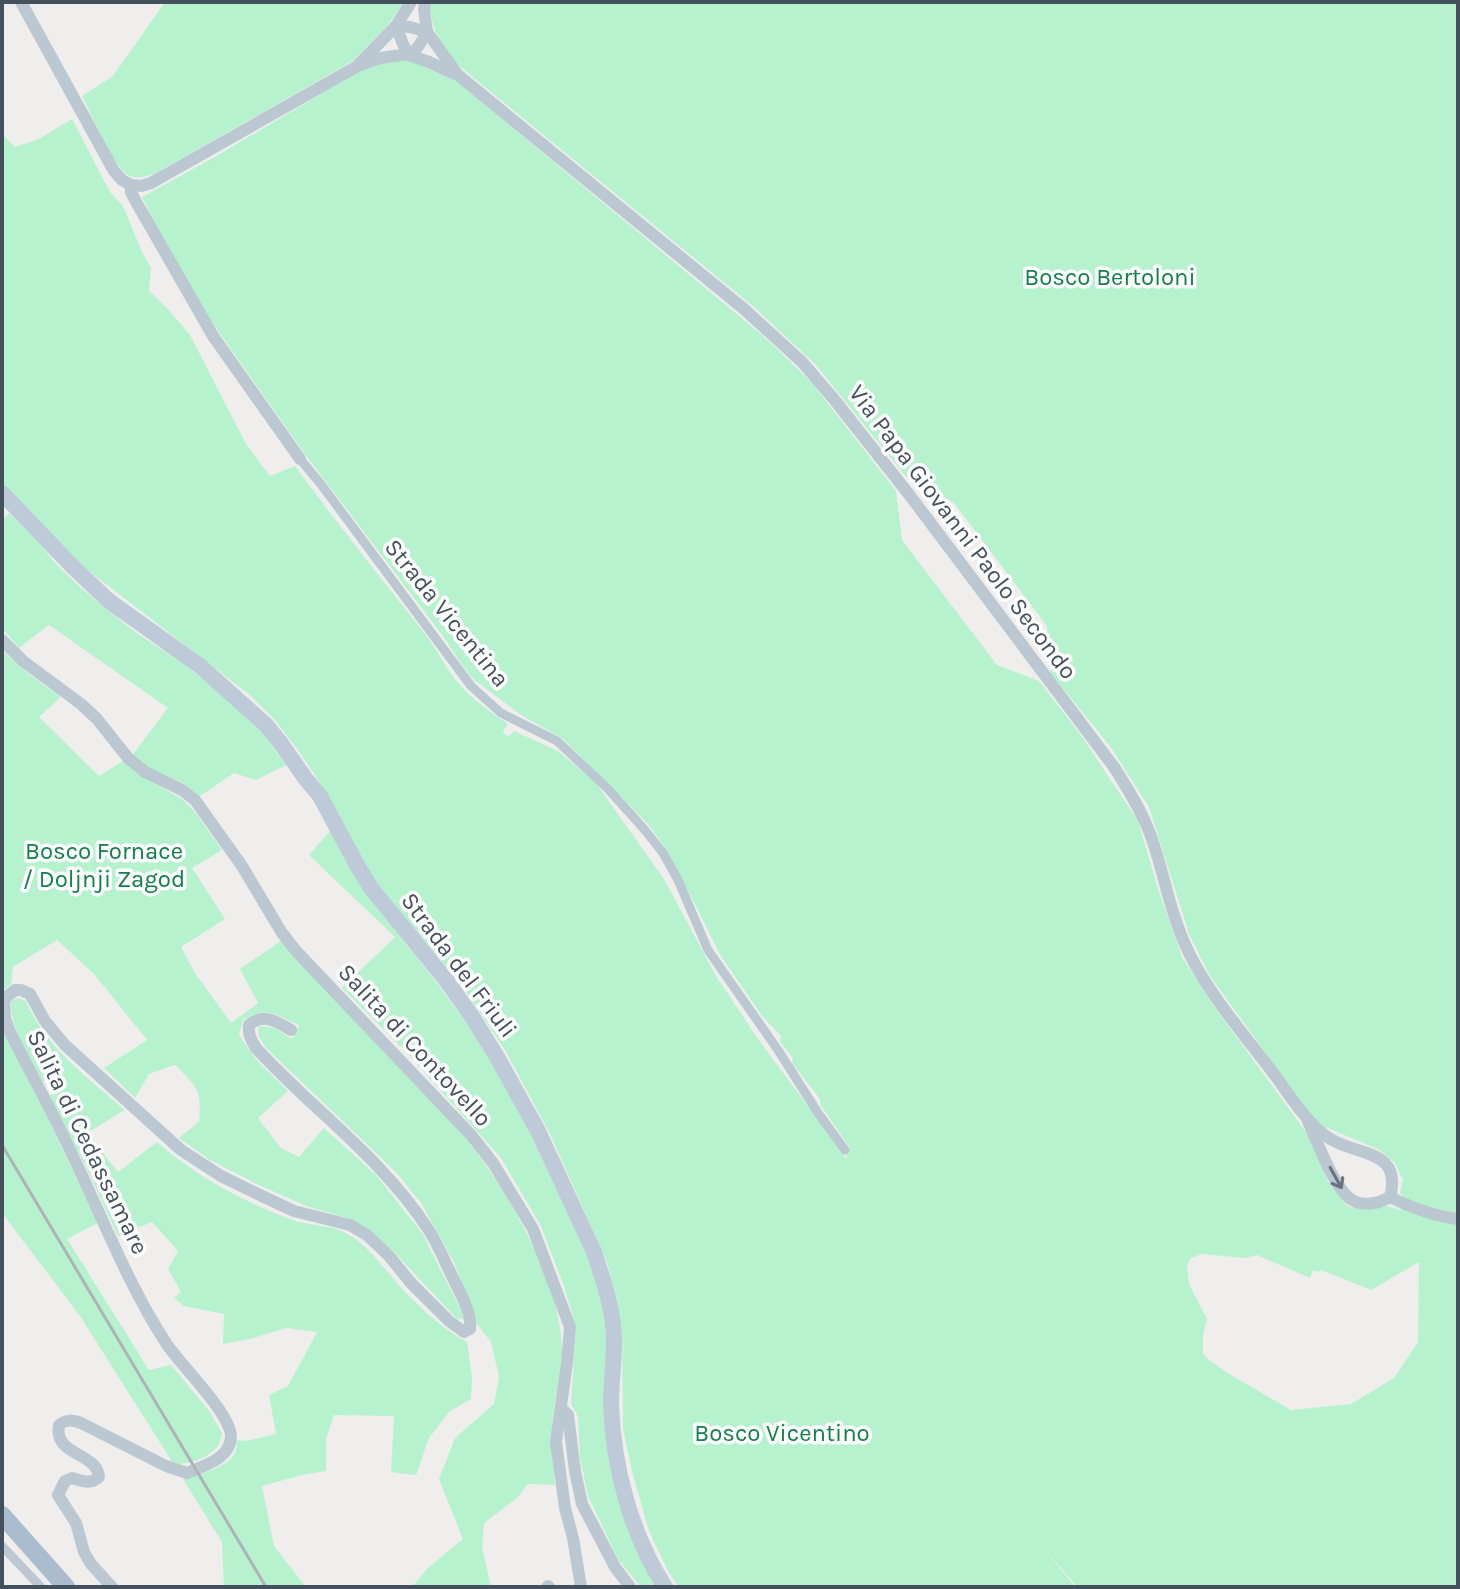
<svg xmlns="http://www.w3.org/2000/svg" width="1460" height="1589" viewBox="0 0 1460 1589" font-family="Karla,sans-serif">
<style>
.green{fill:#b7f2ce;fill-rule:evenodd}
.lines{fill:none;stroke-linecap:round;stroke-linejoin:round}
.pedestrian{stroke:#bcc8d1;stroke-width:9}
.minor{stroke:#bcc8d1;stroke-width:12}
.secondary{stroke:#becad8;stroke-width:16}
.primary{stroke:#aabcce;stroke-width:18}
.rail{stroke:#afb2b8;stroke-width:3}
.oneway{stroke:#68747f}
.labels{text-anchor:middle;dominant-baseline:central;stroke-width:7;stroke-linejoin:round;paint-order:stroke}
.park-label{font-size:24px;fill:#108249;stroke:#fff}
.street-label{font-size:24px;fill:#44505c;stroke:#fff}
</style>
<rect width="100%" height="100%" fill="#f0eded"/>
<!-- green -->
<g class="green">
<path d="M165,2h239l-16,23 -35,36 -199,113c-10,3 -17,6 -26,1 -15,-9 -37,-62 -46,-79l31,-20z"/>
<path d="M429,2h1029v1585h-381l-34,-40 32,40h-396l-10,-14 -20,-42 -17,-60 -9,-42 -1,-94 -5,-36 -10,-37 -57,-128 -45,-84 -43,-64 -80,-96 -24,-37 -36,-67 -21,-32 -27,-35 -23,-23 -184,-142 -65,-69v-351l13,13 22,-7 35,-21 38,73 13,14 20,48 8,14 -2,23 18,17 23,27 56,109 24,32 25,-10c41,56 84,110 127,164 15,18 23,39 39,56 13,15 31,27 47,38l-5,7 1,3 5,2 5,-5 44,20 37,31 69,97 52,97 44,66 78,104 8,13 4,-11 -30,-44v-5l-28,-36 1,-5 -13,-16 1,-6 -19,-20 -43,-63 -23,-47 -33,-61 -15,-21 -86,-86 -41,-23 -49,-37 -8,-10 -21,-32 -136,-179 -110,-156 -28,-48 -27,-56 71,-39 145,-86 29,-11 23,-1 38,14 321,267 43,42 84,108 6,49 95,125 42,16 41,53 58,87 21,71 23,65 31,48 98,134 17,42 19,25 14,4 24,-4 16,4 4,-12 -5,-5 3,-13 -8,-17 -17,-14 -53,-22 -13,-10 -102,-141 -21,-42 -40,-127 -39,-61 -59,-72 -4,-48 -93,-123 -25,-15 -21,-9 -93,-115 -61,-57 -296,-242c-20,-25 -25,-31 -29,-63zM1202,1254l42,4 13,-3 53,23 3,-8 5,2 3,-2 50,20 48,-28 -1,80 -24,36 -43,26 -60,6 -65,-38 -18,-13 -5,-5v-19l4,-16 -18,-35 -2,-19 4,-7z"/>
<path d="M9,513l25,24 23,28 24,23 54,44 52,34 72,61 27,38 -30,15 -22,-7 -34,23 -17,-13 -38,-17 -12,-12 35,-46 -119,-83 -30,23 -17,-20v-107z"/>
<path d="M2,650l28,25 31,22 -22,20 60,59 24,-15 13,12 46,26 13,13 27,38 -30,18 33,51 -44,28 14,26 36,50 27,-20 -18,-34 41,-28 178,189c45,54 102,149 103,220 0,22 -7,46 -9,68 -3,22 0,44 2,67l-27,-1 -11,14 -33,25 -2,24 9,40h-79l16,-19 35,-29 -24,-60 16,-41 39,-34 5,-27 -8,-35 -14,-18 -23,-62 -33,-59 -24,-30 -131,-125 -8,-13 1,-9 15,2 18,11 7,-14c-24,-10 -31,-20 -56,-5l-4,15 19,27 30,29 -30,27 23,30 18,9 25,-29 51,46 47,59 40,79 1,7h-6l-63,-67 -28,-25 -22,-10 -38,-11 -47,-21 -49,-25 -31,-22 20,-16c3,-33 -2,-35 -24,-57l-26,9 -14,24 -31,-30 43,-28 -53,-66 -37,-34 -44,27 -2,17 -9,8z"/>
<path d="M330,831l65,99 39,49 34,46 36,58 21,39 61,131 17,41 4,61 33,200 15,32h-14l-23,-28 -30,-63 -8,-39 -2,-40 -7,-13 5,-77 -12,-41 -23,-60 -40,-68 -96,-107 -63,-63 53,-51 -86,-82z"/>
<path d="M18,998l8,3c19,46 62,77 99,109l-38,23 31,39 39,-30c37,33 87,60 133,77 17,7 37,5 54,13 27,14 41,39 61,60 19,19 39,38 62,50l5,35 -1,22 -21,12 -21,27 -13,37 -25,-3 3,-56 -60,-1 -8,24v32l-24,4 -40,11 12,60 32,41h-82l-2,-45 -39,-63c14,-4 45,-11 52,-26 2,-4 1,-8 2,-13l9,1 30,-7 -7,-39 19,-9 29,-54 -31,-4 -36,11 -27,5 1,-30 -40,-8 -10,-8 7,-6 -13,-23 10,-18 -26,-29 -34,14 -33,-71 -36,-69 7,-5 -6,-13 -7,4c-13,-25 -33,-52 -32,-81z"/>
<path d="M2,1023l96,200 -31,16 82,131 22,-5 39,47 12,21c-1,4 -2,9 -4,13 -9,12 -31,20 -45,17l-93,-147 -78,-103z"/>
</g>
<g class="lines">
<!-- pedestrian -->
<g class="pedestrian">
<path d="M300,459l20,24 151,203 30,27 56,28 51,48 36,40 19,24 15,27 30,70 70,100 40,63 27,37"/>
<path d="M2,1546l39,41"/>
</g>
<!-- minor -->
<g class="minor">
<path d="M21,2l93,169 8,9 9,5"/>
<path d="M396,26l7,18 6,11"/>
<path d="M396,26l14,1 17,5"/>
<path d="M427,32l31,43 286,234 58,53 31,36 78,99 203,270c13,21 26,41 35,64 14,36 19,75 35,111 19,46 63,96 93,136 15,21 30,45 52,60 26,18 74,10 61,59 -12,7 -30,11 -42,0 -16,-14 -32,-59 -42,-80"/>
<path d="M409,55l20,7 26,12"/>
<path d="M359,64l37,-38 15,-24"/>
<path d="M131,185l10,1 10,-3 205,-116c10,-4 20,-9 31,-10 25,-4 26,1 40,-25l-3,-23 1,-7"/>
<path d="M131,185v7l4,8 78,136 87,123"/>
<path d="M2,640l21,21 58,43 16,15 31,39 17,14 37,18 13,10 47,66 40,67 15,19 174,183 22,28 40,66 37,98 -3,36 -11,79 9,66 8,30 8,49"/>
<path d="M1390,1197c22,11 43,19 68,22"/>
<path d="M561,1408l7,7 7,56 7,33 33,63 15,20"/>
<path d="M548,1586l1,1"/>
<path d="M112,1587l-21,-23 -7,-12 -8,-29 -18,-28 7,-14 7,-3c10,3 18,7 27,-1 -2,-25 -46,-21 -40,-52 8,-6 13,-5 22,-2l85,43 21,7c16,-7 43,-14 44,-36 0,-24 -51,-72 -65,-94 -39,-60 -64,-127 -95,-191 -19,-41 -41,-80 -61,-120l-5,-14 -1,-19 11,-9h6l9,4 15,27 20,24 116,105 40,26 43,21 30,14 56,14 17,10 22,21 22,27 38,38 15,11 6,-3c2,-16 -10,-36 -17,-51 -8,-16 -15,-34 -25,-49 -45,-70 -116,-120 -172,-181 -5,-8 -8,-14 -7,-23 14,-13 28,-3 42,5"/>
</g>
<!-- secondary -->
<path class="secondary" d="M2,493l71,74 36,34 91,65 66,59 14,17 25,36 15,18 37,69 14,23 75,92 27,38 24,39 41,74 56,121c10,29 20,59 20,90 0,21 -3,42 -3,62 2,63 20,130 54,183"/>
<!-- primary -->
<path class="primary" d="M2,1515l64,72"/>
<!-- rail -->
<path class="rail" d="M2,1145l264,442"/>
</g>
<!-- one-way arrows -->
<defs><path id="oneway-shaft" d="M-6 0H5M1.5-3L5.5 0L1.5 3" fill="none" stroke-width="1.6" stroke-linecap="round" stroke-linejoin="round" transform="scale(2)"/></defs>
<use class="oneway" href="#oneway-shaft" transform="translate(1336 1178) rotate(61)"/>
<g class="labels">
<!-- park labels -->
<g class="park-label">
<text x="1110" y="277">Bosco Bertoloni</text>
<text x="104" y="851">Bosco Fornace<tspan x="104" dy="28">/ Doljnji Zagod</tspan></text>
<text x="782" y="1433">Bosco Vicentino</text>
</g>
<!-- street labels -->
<g class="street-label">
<text transform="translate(963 532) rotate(53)">Via Papa Giovanni Paolo Secondo</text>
<text transform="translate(447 613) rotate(51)">Strada Vicentina</text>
<text transform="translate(459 965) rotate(53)">Strada del Friuli</text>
<text transform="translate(415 1045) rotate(47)">Salita di Contovello</text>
<text transform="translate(88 1142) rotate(64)">Salita di Cedassamare</text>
</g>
</g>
<!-- border -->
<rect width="1460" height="1589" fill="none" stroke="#44505c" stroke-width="8"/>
</svg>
